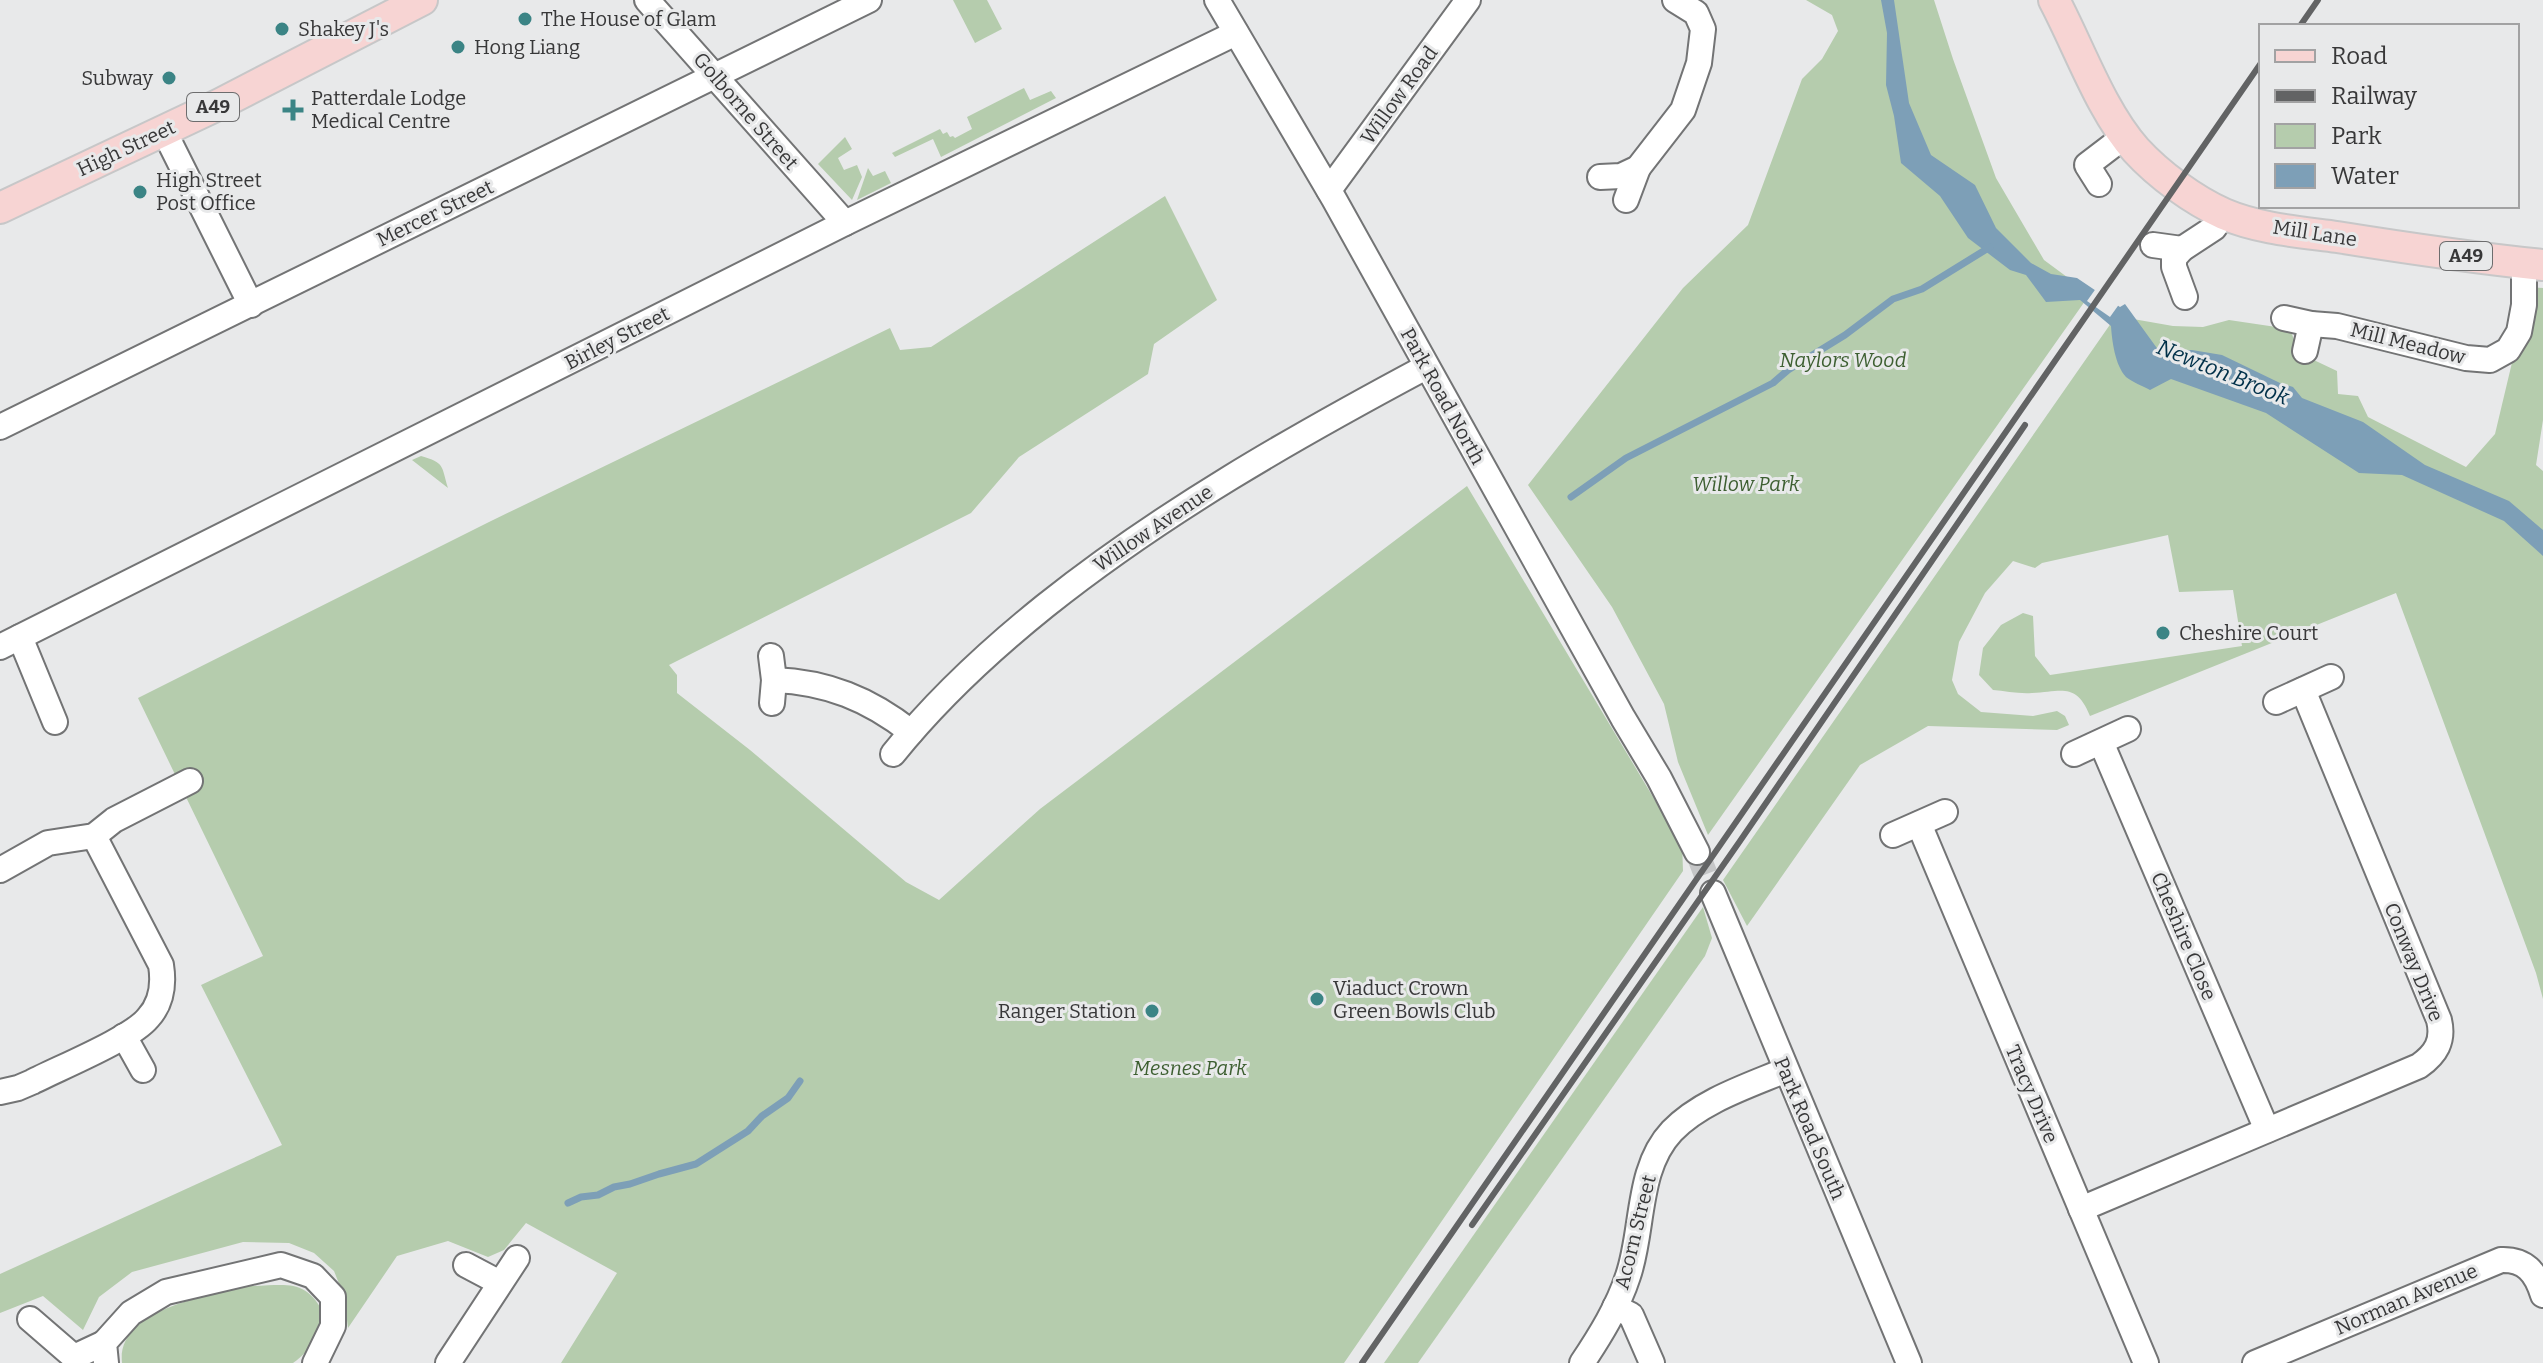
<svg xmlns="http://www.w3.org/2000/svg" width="2543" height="1363" viewBox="0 0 2543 1363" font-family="Bitter,serif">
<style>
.green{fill:#b5ccad}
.water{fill:#7d9fb7}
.pier{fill:#e8e9ea}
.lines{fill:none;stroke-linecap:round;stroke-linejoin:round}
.stream{stroke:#7d9fb7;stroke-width:7}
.minor-tunnel{stroke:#c5c6c7;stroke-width:24;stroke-dasharray:24 12;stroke-linecap:butt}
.minor-casing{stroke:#737475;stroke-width:28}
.major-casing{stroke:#c7c7c8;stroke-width:34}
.minor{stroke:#fff;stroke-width:24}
.major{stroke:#f7d4d3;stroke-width:30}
.rail{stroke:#626364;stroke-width:6}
.poi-dot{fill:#3b8485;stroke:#e8e9ea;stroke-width:3}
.labels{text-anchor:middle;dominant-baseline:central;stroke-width:6;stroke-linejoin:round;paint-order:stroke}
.shield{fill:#e8e9ea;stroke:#6d6d6e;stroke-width:2}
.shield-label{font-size:18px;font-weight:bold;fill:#383839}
.poi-label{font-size:20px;fill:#383839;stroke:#e8e9ea;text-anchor:start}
.street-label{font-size:20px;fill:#383839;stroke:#e8e9ea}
.park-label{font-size:20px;font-style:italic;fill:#3d5f31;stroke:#e8e9ea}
.water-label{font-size:22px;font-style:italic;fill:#013049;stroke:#e8e9ea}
</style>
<rect width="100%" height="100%" fill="#e8e9ea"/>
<!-- green -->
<g class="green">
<path d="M953,0h34l15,29 -27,14z"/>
<path d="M1806,0h128l19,59 43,119 48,82 46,34 -382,541 -30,-73 -14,-58 -52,-97 -84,-122 155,-197 65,-63 54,-146 20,-20 16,-28 -6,-16z"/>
<path d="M1024,88l6,12 21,-9 5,7 -115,59 -8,-18 -38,18 -3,-4 48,-24 3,5 4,-2 3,5 3,-1 2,2 17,-9 -5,-12z"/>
<path d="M845,137l7,12 -14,9 6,12 13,-5 5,12 -10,23 -34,-36z"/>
<path d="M868,168l5,8 12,-5 6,12 -34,17z"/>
<path d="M1165,196l52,104 -63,44 -6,30 -129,83 -48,56 -302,152 8,10v18l73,57 156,132 33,18 101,-91 427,-323 195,326 20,30 1,29 -339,492h-783l56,-90 -91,-50 -22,27 -16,7 -40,-16 -51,15 -49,72 -4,-32 -10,-25 -20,-18 -25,-10 -46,-1 -111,30 -33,25 -16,33 -40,-34 -43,17v-39l282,-129 -81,-160 62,-29 -125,-258 351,-176 401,-194 10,22 31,-3z"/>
<path d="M2530,287l13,1v132l-7,45 7,6v528l-7,-26 -140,-380 -306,123c-14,-34 -28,-24 -58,-23 -13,1 -27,-2 -39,-3l-14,-15 4,-27 18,-23 22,-12 10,3 2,40 15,19 192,-29 -9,-56 -54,2 -11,-57 -126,28 -7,5 -22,-7 -28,32 -26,49 -7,38 6,14 23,18 52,4 24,-5 8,5 4,9 -12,5 -129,-4 -68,39 -113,161 -24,-46 393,-564 57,10 30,1 26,-7 61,9 9,24 38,18 1,23 20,2 10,21 98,50 29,-33z"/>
<path d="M421,456c24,7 20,9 27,32l-36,-28z"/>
<path d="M1703,907l9,31 -7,18 -287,407h-34z"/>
<path d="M250,1286c37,0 56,-9 75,30 -8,19 -14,35 -32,47h-171c-6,-55 90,-68 128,-77z"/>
</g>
<!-- water -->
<path class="water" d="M1881,0h13l15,103 22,52 44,30 21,43 35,35 20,11 26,4 43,29 5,-3 34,47 33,-1 30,5 58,28 13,4 9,11 61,24 62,43 84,36 34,29v26l-39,-35 -102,-46 -43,-2 -93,-60 -95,-34 -21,11c-7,-4 -18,-8 -24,-13 -11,-12 -14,-36 -15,-51l-31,-26 -34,2 -20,-27 -16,-5 -42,-32 -28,-42 -39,-33 -7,-47 -8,-31 1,-52z"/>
<!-- pier -->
<path class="pier" d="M2097,287l23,16 -10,14 -23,-16z"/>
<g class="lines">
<!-- stream -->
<g class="stream">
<path d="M1571,497l55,-39 147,-75 15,-13 57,-35 48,-36 29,-10 68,-42"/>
<path d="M568,1203l13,-6 17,-2 16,-8 16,-3 29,-10 37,-10 52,-33 14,-15 26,-18 12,-17"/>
</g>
<!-- minor-tunnel -->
<path class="minor-tunnel" d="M1697,852l16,41"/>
<defs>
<g id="minor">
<path d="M647,0l198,223"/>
<path d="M1217,0l117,199 289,519 36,60 38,74"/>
<path d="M164,131l87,174"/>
<path d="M1600,177l21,-1 17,-8 45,-58 16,-47 4,-34 -7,-16 -21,-13"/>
<path d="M2099,184l-12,-19 38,-29"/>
<path d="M1329,190l139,-190"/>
<path d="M1626,200l12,-32"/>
<path d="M2153,245l29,4"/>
<path d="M2185,297l-11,-30v-9l8,-9 32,-21 10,-14"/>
<path d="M2284,318l27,6 26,2 129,32 24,2 18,-10 11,-18 5,-27v-42"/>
<path d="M2305,351l6,-27"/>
<path d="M0,427l869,-427"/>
<path d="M20,637l35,85"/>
<path d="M0,647l845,-424 391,-190"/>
<path d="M771,656l3,24 -2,23"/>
<path d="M774,680c53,2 95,19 137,52"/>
<path d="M2276,702l55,-25"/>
<path d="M2101,742l166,388"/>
<path d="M893,754c45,-56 96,-103 152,-148 118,-94 248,-168 381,-239"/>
<path d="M2074,754l54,-25"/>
<path d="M1919,824l227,539"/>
<path d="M1893,835l52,-23"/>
<path d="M0,870l48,-27 46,-7 20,-16 76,-39"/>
<path d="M1713,893l196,470"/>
<path d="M124,1036l19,34"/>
<path d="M0,1092l18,-4 14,-6c27,-14 99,-43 116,-64 14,-15 16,-34 13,-53l-67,-129"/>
<path d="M2081,1209l338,-143c17,-12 25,-25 20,-46l-136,-330"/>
<path d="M466,1265l34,18"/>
<path d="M1615,1307l16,8 21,48"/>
<path d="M30,1319l44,38 30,-14"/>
<path d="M106,1363l-2,-20 27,-30 35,-21 115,-27 32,11 20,21v29l-18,37"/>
<path d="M448,1363l69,-105"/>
<path d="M1582,1363c18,-27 36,-56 46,-87 16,-46 8,-107 44,-145 29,-30 76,-45 114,-61"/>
<path d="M2255,1363l246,-103c24,-1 35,12 42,35"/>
</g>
<g id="major">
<path d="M2054,0c25,47 47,111 82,150 23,25 57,50 88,64 35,15 76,18 113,23 69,11 137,21 206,28"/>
<path d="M0,208l220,-104 202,-104"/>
</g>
</defs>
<!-- minor casing -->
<use href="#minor" class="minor-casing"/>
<!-- major casing -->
<use href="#major" class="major-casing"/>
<!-- minor -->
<use href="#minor" class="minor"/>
<!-- major -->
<use href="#major" class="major"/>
<!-- rail -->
<g class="rail">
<path d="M2300,26l18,-26"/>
<path d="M1472,1225l268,-384 285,-416"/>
<path d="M1362,1363l899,-1300"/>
</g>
</g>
<!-- markers -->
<g class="poi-dot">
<circle cx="525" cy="19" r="8"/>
<circle cx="282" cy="29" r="8"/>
<circle cx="458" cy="47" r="8"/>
<circle cx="169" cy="78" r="8"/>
<path d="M289 98h8v8h8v8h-8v8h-8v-8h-8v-8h8z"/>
<circle cx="140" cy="192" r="8"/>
<circle cx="2163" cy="633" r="8"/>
<circle cx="1317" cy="999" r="8"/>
<circle cx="1152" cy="1011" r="8"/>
</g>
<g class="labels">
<!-- shield labels -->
<g class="shield">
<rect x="187" y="93" width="52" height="28" rx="6"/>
<rect x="2440" y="242" width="52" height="28" rx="6"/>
</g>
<g class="shield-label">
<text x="213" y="107">A49</text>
<text x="2466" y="256">A49</text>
</g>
<!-- poi labels -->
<g class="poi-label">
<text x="541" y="19">The House of Glam</text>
<text x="298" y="29">Shakey J's</text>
<text x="474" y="47">Hong Liang</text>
<text x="153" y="78" text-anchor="end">Subway</text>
<text x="311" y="98">Patterdale Lodge<tspan x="311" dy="23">Medical Centre</tspan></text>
<text x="156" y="180">High Street<tspan x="156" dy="23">Post Office</tspan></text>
<text x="2179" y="633">Cheshire Court</text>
<text x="1333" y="988">Viaduct Crown<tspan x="1333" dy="23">Green Bowls Club</tspan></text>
<text x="1136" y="1011" text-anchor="end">Ranger Station</text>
</g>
<!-- street labels -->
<g class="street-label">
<text transform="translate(1399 95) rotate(-54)">Willow Road</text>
<text transform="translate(746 111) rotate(49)">Golborne Street</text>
<text transform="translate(126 148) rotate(-25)">High Street</text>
<text transform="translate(435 213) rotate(-26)">Mercer Street</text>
<text transform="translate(2315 233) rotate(9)">Mill Lane</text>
<text transform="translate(617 338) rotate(-27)">Birley Street</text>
<text transform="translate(2408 343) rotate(14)">Mill Meadow</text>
<text transform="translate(1443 396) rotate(61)">Park Road North</text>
<text transform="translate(1153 528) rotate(-34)">Willow Avenue</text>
<text transform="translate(2184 936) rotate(67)">Cheshire Close</text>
<text transform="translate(2414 962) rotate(68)">Conway Drive</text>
<text transform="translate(2032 1094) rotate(67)">Tracy Drive</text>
<text transform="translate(1810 1128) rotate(67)">Park Road South</text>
<text transform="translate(1635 1232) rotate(-76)">Acorn Street</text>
<text transform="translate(2406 1299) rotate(-23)">Norman Avenue</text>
</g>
<!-- park labels -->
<g class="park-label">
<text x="1843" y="360">Naylors Wood</text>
<text x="1746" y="484">Willow Park</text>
<text x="1190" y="1068">Mesnes Park</text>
</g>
<!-- water labels -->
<g class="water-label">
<text transform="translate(2223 372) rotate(22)">Newton Brook</text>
</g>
</g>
<!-- legend -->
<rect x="2259" y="24" width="260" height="184" fill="#e8e9ea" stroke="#a2a2a3" stroke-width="2"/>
<rect x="2275" y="50" width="40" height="12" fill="#f7d4d3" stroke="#a2a2a3" stroke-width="2"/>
<text x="2331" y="64" font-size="24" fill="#383839">Road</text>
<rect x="2275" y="90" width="40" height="12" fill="#626364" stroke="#a2a2a3" stroke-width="2"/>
<text x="2331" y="104" font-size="24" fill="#383839">Railway</text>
<rect x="2275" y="124" width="40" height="24" fill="#b5ccad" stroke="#a2a2a3" stroke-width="2"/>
<text x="2331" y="144" font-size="24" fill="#383839">Park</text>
<rect x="2275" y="164" width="40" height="24" fill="#7d9fb7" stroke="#a2a2a3" stroke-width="2"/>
<text x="2331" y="184" font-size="24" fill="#383839">Water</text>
</svg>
